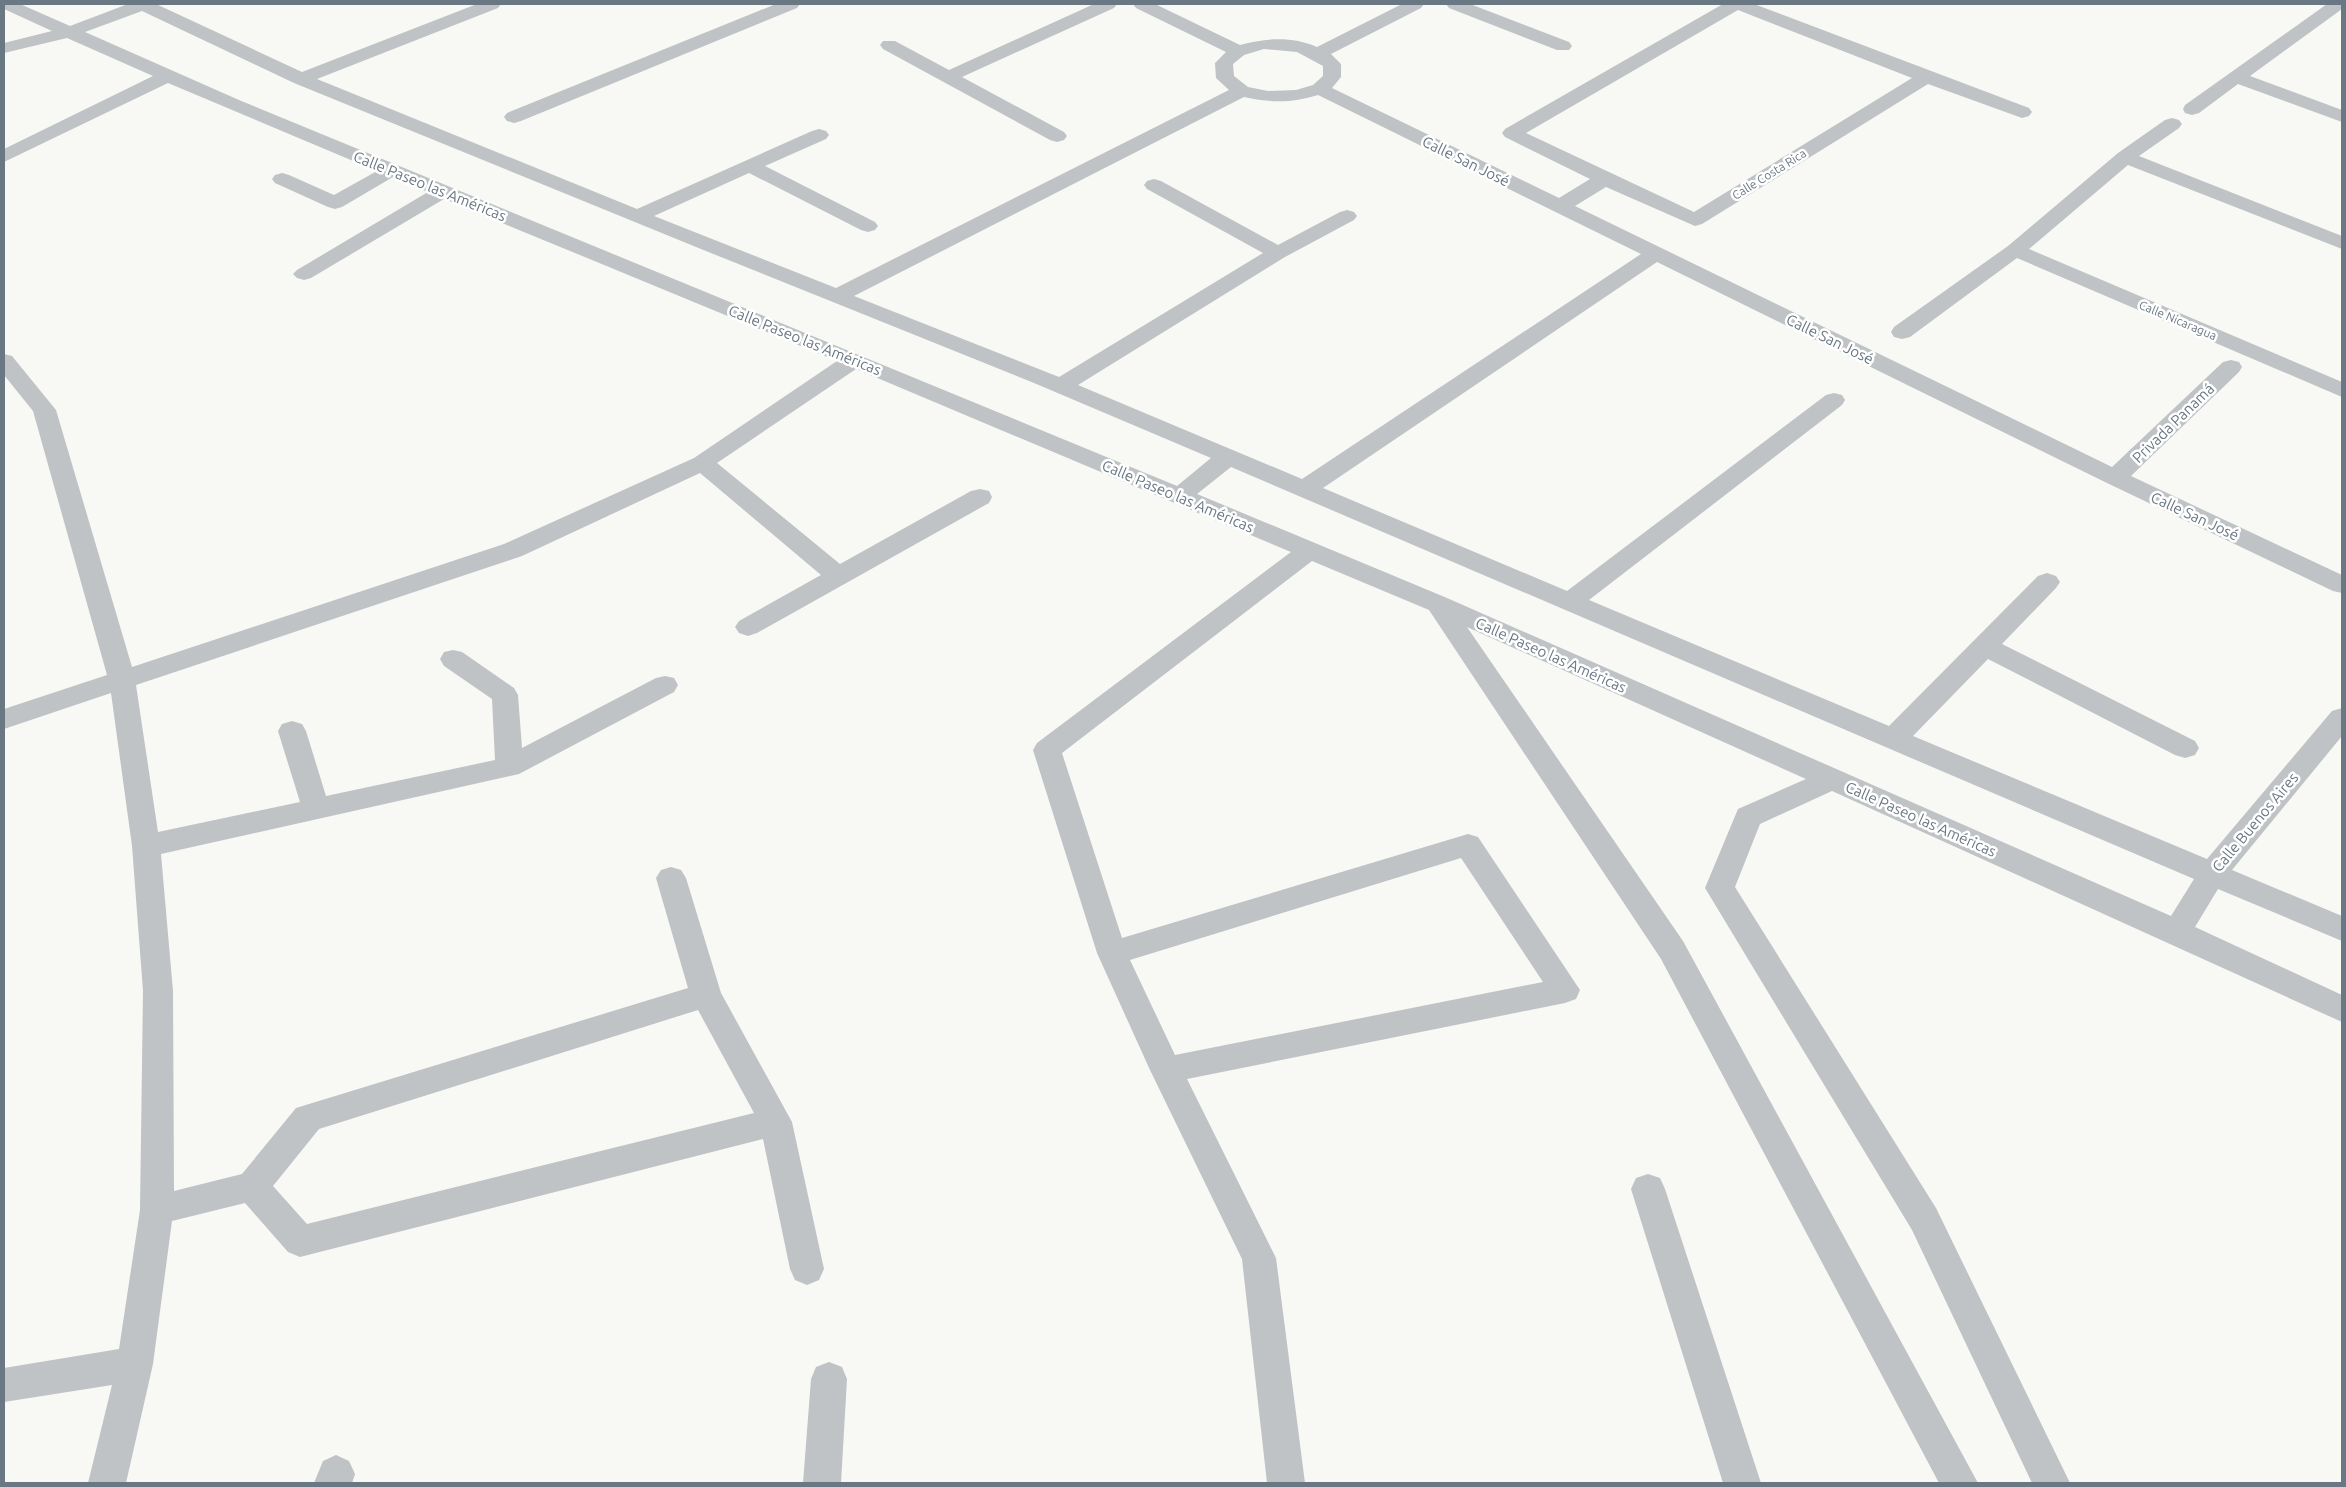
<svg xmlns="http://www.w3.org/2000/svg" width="2346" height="1487" viewBox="0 0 2346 1487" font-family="Ubuntu,sans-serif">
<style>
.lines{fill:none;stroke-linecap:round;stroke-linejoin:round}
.minor{fill:#bfc3c6;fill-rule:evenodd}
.labels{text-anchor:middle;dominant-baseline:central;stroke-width:5;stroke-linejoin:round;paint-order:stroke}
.far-street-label{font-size:12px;fill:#697883;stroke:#fff}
.street-label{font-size:15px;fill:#697883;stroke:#fff}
</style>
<rect width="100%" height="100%" fill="#f8f8f5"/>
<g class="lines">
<!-- minor -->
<g class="minor">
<path d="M4,4h16l50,22 58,-22h28l146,68 175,-68h24l-3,4 -181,71 320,130 175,-78 7,-2 7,2 3,4 -3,4 -61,27 110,56 3,4 -3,4 -7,2 -7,-2 -112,-57 -95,43 182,72 393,-198 -13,-12 -1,-15 11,-11 -90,-44 -3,-4h22l85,41c26,-7 52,-9 77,2l85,-43h22l-3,4 -90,46 10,10v13l-9,11 227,110 31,-19 -85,-42 -3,-4 3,-4 218,-125h31l275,104 3,4 -3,4 -7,2 -94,-34 -226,140 -7,2 -89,-39 -31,19 537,261 111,-105 8,-2 8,2 3,5 -3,5 -108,104 211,99v18l-9,-2 -226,-108 -450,-221 -334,226 244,103 259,-196 8,-2 8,2 3,5 -3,5 -253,195 300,126 149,-150 9,-3 9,3 4,6 -4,6 -54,56 193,97 4,7 -4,7 -10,3 -10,-3 -187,-96 -75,77 294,123 125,-148 10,-3v28l-110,134 110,46v25l-124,-52 -23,38 147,68v27l-510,-231 -72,33 -25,63 201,321 134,275h-38l-120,-253 -207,-342 33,-79 68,-30 -339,-152 216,314 295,542h-39l-278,-524 -232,-349 -117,-49 -250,192 60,185 346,-104 10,3 102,153 -4,9 -11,4 -378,76 89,179 29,225h-38l-25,-224 -92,-189 -53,-117 -64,-203 4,-7 254,-191 -435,-183 -139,94 123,101 131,-73 9,-2 9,2 3,6 -3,6 -232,130 -9,3 -9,-3 -4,-6 4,-6 82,-46 -121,-102 -178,83 -386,129 22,147 142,-30 -22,-71 4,-7 10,-3 10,3 4,7 20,65 169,-36 -3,-61 -48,-33 -4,-7 4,-7 9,-2 9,2 52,36 4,7 4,53 134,-70 9,-2 9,2 4,7 -4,7 -155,82 -358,80 12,137 1,200 68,-17 54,-66 392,-120 -32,-110 5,-8 10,-3 10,3 5,8 35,115 71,129 32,147 -5,11 -12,5 -12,-5 -5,-11 -27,-130 -463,118 -12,-5 -43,-49 -73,18 -19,143 -27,119h-38l24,-98 -108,17v-34l115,-19 21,-139 3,-219 -11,-145 -21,-153 -107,36v-20l103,-34 -74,-264 -29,-36v-21l8,2 44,54 76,257 372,-123 190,-86 143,-97 -393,-162 -133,79 -7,2 -7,-2 -4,-4 4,-4 131,-78 -35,-15 -51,30 -7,2 -7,-2 -53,-24 -3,-4 3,-4 7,-2 7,2 45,20 43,-24 -209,-88 -164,79v-13l149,-73 -86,-38 -63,15v-10l48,-12 -48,-22zM1738,10l174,68 -218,134 -168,-79zM142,11l152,72 407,166 333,134 177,75 -34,28 -938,-386 -154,-68zM1264,49l33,3 26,14v10l-10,9 -17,5 -28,1 -20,-4 -14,-11 -1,-12 11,-9zM1318,95l323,159 -339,225 -224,-94 207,-128 69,-37 3,-4 -3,-4 -7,-2 -7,2 -62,33 -117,-64 -7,-2 -7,2 -3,4 3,4 116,64 -204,124 -205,-81 390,-199c27,6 48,6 74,-2zM1231,467l963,412 -23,37 -724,-318 -250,-104zM1461,858l82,124 -368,73 -45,-95zM698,1010l56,103 -447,111 -34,-38 46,-57z"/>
<path d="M776,4h24l-3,4 -276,113 -7,2 -7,-2 -3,-4 3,-4z"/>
<path d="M1094,4h23l-3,4 -152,69 102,55 3,4 -3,4 -7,2 -7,-2 -167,-91 -3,-4 3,-4h12l54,29z"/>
<path d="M1446,4h24l99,38 3,4 -3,4h-12l-108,-42z"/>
<path d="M2327,4h15v5l-92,67 92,34v12l-104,-38 -39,29 -7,2 -7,-2 -2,-4 2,-4z"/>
<path d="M2172,118l7,2 3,4 -3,4 -40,28 203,80v13l-214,-84 -99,84 313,133v15l-325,-139 -107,79 -8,2 -8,-2 -3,-5 3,-5 114,-81 110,-93 47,-33z"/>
<path d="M1648,1174l12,4 5,11 96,294h-38l-92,-294 5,-11z"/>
<path d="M829,1362l13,5 5,12 -6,104h-38l8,-104 5,-12z"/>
<path d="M336,1455l13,6 6,13 -3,9h-38l9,-22z"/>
</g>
</g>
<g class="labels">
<!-- far-street labels -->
<g class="far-street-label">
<text transform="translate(1769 174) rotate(-32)">Calle Costa Rica</text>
<text transform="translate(2178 320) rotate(23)">Calle Nicaragua</text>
</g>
<!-- street labels -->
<g class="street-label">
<text transform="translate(1466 161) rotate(26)">Calle San José</text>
<text transform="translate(430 186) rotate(22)">Calle Paseo las Américas</text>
<text transform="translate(1830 339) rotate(26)">Calle San José</text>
<text transform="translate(805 340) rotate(22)">Calle Paseo las Américas</text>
<text transform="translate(2173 423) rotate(-44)">Privada Panamá</text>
<text transform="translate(1178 496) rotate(23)">Calle Paseo las Américas</text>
<text transform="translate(2195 516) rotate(25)">Calle San José</text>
<text transform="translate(1551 655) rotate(24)">Calle Paseo las Américas</text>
<text transform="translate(1921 819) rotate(24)">Calle Paseo las Américas</text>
<text transform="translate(2255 822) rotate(-50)">Calle Buenos Aires</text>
</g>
</g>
<!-- border -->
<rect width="2346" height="1487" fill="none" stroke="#697883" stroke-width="10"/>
</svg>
